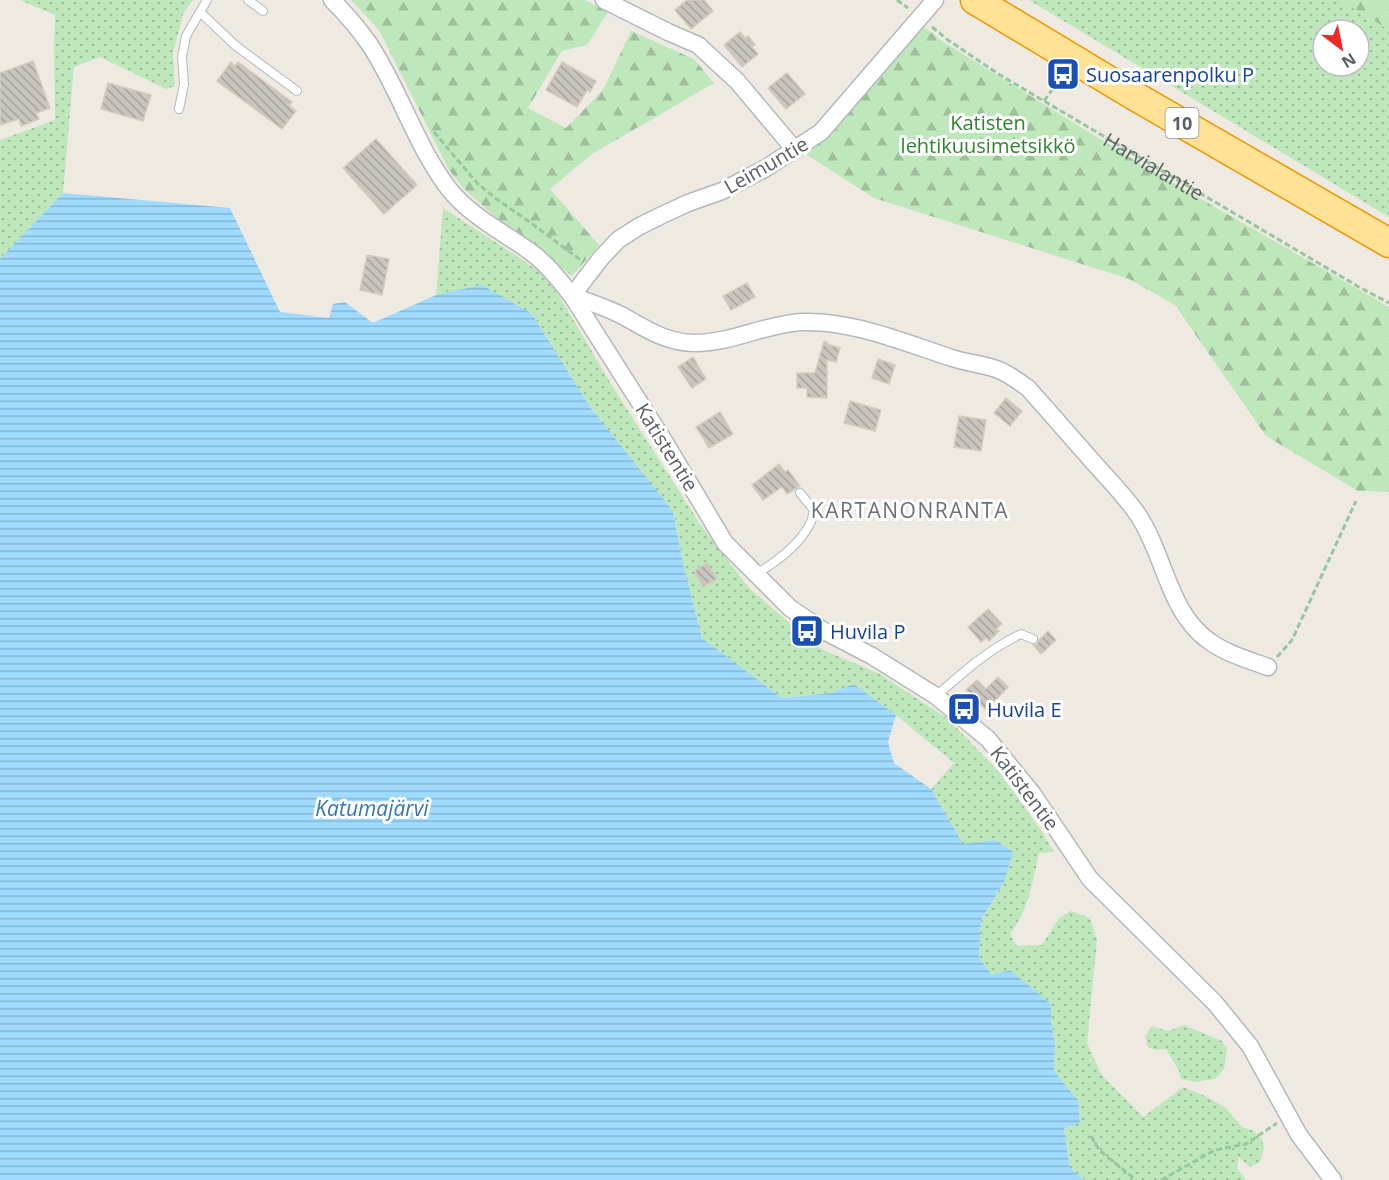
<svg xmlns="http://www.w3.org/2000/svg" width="1389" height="1180" viewBox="0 0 1389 1180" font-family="'Open Sans',sans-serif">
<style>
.grass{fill:url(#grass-dots);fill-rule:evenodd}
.forest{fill:url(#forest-firs)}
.water{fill:url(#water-rules)}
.building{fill:url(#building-back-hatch);stroke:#d3ccbf;stroke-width:1.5}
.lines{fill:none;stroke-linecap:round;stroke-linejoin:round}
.service-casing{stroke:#b4b8bd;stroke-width:10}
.minor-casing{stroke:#b4b8bd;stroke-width:19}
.trunk-casing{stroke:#ef9600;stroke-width:31}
.path{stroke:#95c8a1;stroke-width:3;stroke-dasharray:6 3;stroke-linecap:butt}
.service{stroke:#fff;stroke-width:8}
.minor{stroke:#fff;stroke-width:16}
.trunk{stroke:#ffe296;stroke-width:28}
.labels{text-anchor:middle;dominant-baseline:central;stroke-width:6;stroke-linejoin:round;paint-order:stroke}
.shield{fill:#fff;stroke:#8c8f92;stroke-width:1.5}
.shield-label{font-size:18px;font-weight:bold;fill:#5a5f63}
.transit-label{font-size:20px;fill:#164399;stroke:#fff;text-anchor:start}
.park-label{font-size:20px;fill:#318430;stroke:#fff}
.street-label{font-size:20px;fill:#5a5f63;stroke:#fff}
.neighbourhood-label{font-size:21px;letter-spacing:1.5px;fill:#6b7175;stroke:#fff}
.water-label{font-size:21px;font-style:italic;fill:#3677ad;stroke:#fff}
</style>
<defs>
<pattern id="grass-dots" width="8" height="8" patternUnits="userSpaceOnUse" patternTransform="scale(1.5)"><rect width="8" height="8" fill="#bfe7bc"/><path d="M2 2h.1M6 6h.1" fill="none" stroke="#9ebe9c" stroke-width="1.8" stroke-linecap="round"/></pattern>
<pattern id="forest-firs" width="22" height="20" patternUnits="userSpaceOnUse" patternTransform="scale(1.5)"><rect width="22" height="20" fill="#bfe7bc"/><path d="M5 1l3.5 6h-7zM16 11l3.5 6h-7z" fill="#9ebe9c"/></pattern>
<pattern id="water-rules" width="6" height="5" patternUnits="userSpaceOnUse" patternTransform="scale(1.5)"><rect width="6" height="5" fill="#a0dbff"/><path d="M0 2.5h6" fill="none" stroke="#85b5d2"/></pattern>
<pattern id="building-back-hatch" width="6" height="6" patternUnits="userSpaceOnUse" patternTransform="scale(1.5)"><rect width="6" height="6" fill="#c9c5be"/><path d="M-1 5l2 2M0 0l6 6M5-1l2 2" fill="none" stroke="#a6a39e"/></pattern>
</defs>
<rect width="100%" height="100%" fill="#eeeae1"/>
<!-- grass -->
<g class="grass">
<path d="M20,0h173l-10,14 -10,40 2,32 -9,3 -66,-32 -26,10 -11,126 -63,66v-119l55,-20 -1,-74 1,-31z"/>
<path d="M1029,0h312l48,30v187zM1323,30h36v36h-36z"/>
<path d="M443,208l74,48 27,19 17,24 50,85 89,140 49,64 70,60 61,26 68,45 52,54 41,57 13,22 -15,1c-6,28 -11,59 -29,81l7,12 25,-1 17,-27 12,-7 19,7 7,22 -10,103 14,31 42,43 40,-30 22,9 21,12 17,20 10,2 9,9 2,9 -4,14 -10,5 -11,-10 -2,11 9,12h-162l-14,-12 -6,-41 16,-4 -2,-23 -24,-29 1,-26 -4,-25v-16l-59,-29 -13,-17 2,-38 23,-38 -9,-41 -32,4 -32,-56 23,-26 -58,-48 -42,-31 -24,9 -48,5 -80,-60 -19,-75 -9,-49 -84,-107 -58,-93 -96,-19z"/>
<path d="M1184,1025l38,16 5,8 -3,20 -9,10 -21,3 -13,-3 -2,-8 -13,-22 -10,1 -8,-3 -3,-10 7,-11 16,5z"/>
</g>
<!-- forest -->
<g class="forest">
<path d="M351,0h234l23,12 -21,33 -25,6 -34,57 38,20 37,-38 28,-59 63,28 20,24 -122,71 -42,35 49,56 -27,31 -81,-63 -27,-24 -15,-19 -70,-140z"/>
<path d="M1341,0h48v30z"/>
<path d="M920,24l25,19 197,122 247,142v185l-31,-1 -92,-55 -91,-131 -46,-26 -255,-81 -73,-47z"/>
</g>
<!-- water -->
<path class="water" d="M63,193l167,15 50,104 49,6 4,-14 12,-2 28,21 63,-28 46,-10 50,29 58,93 83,104 10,52 19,75 80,60 48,-5 24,-9 42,31 -8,27 6,21 37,26 32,55 32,-4 18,12 -9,30 -23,38 -2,38 13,17 18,-5 41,34v16l4,25 -1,26 24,29 2,23 -16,5 6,40 14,12h-1084v-921z"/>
<!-- building -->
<g class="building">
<path d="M687,0h17l9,11 -22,18 -16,-19z"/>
<path d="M740,32l5,6 3,-2 7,9 -3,2 6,7 -16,13 -18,-22z"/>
<path d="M33,61l17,47 -14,5 3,6 -18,7 -2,-7 -19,6v-52z"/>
<path d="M231,62l4,4 3,-4 54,40 -3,3 7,6 -14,18 -65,-48z"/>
<path d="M562,62l34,19 -6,11 -3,-2 -10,17 -31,-17z"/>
<path d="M787,73l18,21 -19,15 -18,-21z"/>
<path d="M108,83l43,12 -8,26 -42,-12z"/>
<path d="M376,139l41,46 -33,29 -41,-46z"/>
<path d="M367,255l22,4 -7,36 -22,-5z"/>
<path d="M747,283l8,14 -24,13 -8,-14z"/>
<path d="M824,341l3,1v2l13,4 -4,14 -9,-2v38l-20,-1v-9h-10v-15h18z"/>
<path d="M693,357l13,22 -14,9 -14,-21z"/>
<path d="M878,359l17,6 -6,19 -17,-6z"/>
<path d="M1006,398l16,13 -12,15 -16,-13z"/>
<path d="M850,401l31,9 -6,21 -31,-8z"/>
<path d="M720,412l13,22 -24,14 -13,-21z"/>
<path d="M959,416l27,4 -5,31 -27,-4z"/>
<path d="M779,464l6,8 3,-2 12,16 -13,8 -5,-7 -19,13 -11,-15z"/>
<path d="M707,563l10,16 -14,8 -9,-16z"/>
<path d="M988,609l14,15 -6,5 3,2 -10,10 -3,-3 -5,4 -13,-15z"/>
<path d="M1048,631l8,9 -15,14 -8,-9 4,-1 2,-4z"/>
<path d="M998,677l10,10 -22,23 -20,-20 11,-10 9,9z"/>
</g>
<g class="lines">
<defs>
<g id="service">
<path d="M248,0l15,11"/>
<path d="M200,12l36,34 61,45"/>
<path d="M179,109l5,-25 -2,-27 4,-21 21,-36"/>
<path d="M756,574c19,-11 43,-29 54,-50 2,-4 3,-9 4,-14l-14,-17"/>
<path d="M936,696c26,-23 53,-47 85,-62l12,5"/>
</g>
<g id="minor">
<path d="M332,0c14,14 27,29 38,45 30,46 46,101 79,144 21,27 56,44 83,64 16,12 28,28 40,43l94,148 59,99 65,65 34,23 48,25 64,40 52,43 44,54 58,86 125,124 35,43 49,89 34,45"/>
<path d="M604,0l64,32 30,13 39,36 58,69"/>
<path d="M935,0l-114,132 -55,36 -44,23 -34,12 -28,13 -22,11 -20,13 -17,18 -29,38c18,6 35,12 51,20 23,13 44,27 72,27 36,0 71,-19 107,-21 50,-2 103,21 150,36 15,5 30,6 44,11 12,4 22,12 32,19 22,25 44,50 66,75 15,17 32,34 44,52 27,40 30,97 71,126 16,12 40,19 59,26"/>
</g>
<path id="trunk" d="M975,0l158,95 256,148"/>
</defs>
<!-- service casing -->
<use href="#service" class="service-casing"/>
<!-- minor casing -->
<use href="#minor" class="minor-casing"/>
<!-- trunk casing -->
<use href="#trunk" class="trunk-casing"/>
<!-- path -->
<g class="path">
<path d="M897,0l11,8"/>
<path id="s1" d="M932,27l16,13 52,35 359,212 30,16"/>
<path d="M1044,101l18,-25"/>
<path d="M434,132l43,51 18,15 36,25 51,38"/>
<path d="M1277,657l15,-17 64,-139"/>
<path d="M1091,1136l8,14 37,30"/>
<path d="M1161,1180l54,-30 31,-6 31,-21"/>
</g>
<!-- service -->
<use href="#service" class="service"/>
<!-- minor -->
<use href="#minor" class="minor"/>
<!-- trunk -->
<use href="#trunk" class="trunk"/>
</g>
<!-- icons -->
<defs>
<symbol id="bus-square" viewBox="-11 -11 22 22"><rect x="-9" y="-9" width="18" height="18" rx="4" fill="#1a4fb4" stroke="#fff"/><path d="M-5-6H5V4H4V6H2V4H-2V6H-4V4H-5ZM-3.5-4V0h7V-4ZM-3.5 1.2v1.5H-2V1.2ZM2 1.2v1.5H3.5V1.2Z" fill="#fff"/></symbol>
</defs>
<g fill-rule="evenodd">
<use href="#bus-square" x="1044" y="55" width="38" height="38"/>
<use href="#bus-square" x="788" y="612" width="38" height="38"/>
<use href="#bus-square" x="945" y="690" width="38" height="38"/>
</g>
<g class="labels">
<!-- shield labels -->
<rect class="shield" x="1165.5" y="108" width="33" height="30" rx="4.5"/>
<g class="shield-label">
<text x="1182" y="123">10</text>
</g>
<!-- transit labels -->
<g class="transit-label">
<text x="1086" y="74">Suosaarenpolku P</text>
<text x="830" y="631">Huvila P</text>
<text x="987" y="709">Huvila E</text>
</g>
<!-- park labels -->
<g class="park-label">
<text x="988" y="122">Katisten<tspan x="988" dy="23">lehtikuusimetsikkö</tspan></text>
</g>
<!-- street labels -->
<g class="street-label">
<text transform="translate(766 165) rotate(-30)">Leimuntie</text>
<text stroke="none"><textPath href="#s1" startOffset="262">Harvialantie</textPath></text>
<text transform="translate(667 447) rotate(58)">Katistentie</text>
<text transform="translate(1025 788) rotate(53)">Katistentie</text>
</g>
<!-- neighbourhood labels -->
<g class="neighbourhood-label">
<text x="910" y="510">KARTANONRANTA</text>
</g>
<!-- water labels -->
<g class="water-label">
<text x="372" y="808">Katumajärvi</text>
</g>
</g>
<!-- north arrow -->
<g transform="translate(1341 48) rotate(148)"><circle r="28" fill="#ffffff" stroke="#bdbfc1" stroke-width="1.5"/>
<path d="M0-4.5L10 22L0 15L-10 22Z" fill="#f12824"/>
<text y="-9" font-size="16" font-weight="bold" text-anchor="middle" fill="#5a5f63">N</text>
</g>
</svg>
